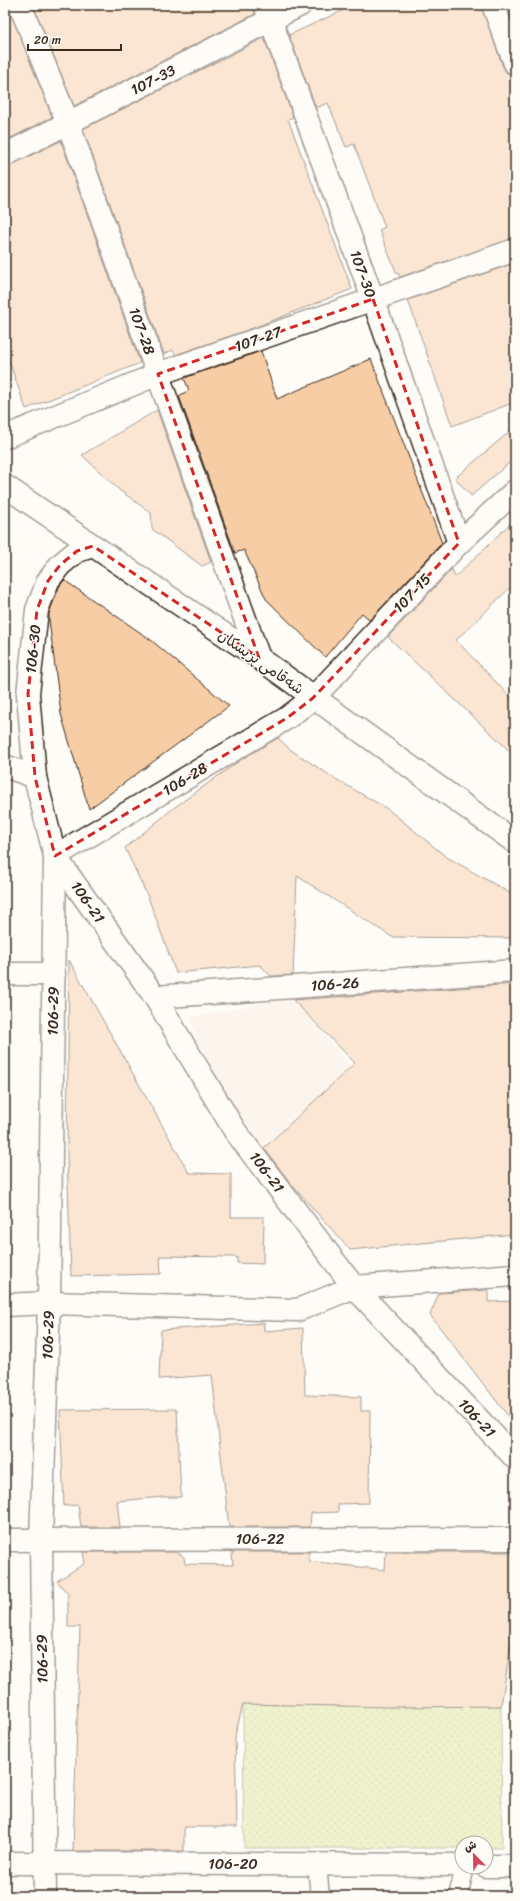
<svg xmlns="http://www.w3.org/2000/svg" width="520" height="1901" viewBox="0 0 520 1901" font-family="Sriracha,'Playpen Sans Arabic',sans-serif">
<style>
.built{fill:#fbeedf}
.grass{fill:url(#grass-dots);stroke:#8b885c}
.building{fill:#f7cda6;stroke:#3b2a1e}
.lines{fill:none;stroke-linecap:round;stroke-linejoin:round}
.service-casing{stroke:#3b2a1e;stroke-width:21}
.minor-casing{stroke:#3b2a1e;stroke-width:25}
.secondary-casing{stroke:#3b2a1e;stroke-width:25}
.service{stroke:#fdfcf7;stroke-width:18}
.minor{stroke:#fdfcf7;stroke-width:22}
.secondary{stroke:#fdfcf7;stroke-width:22}
.marked{fill:none;stroke:#d62828;stroke-width:3;stroke-dasharray:8 5;stroke-linejoin:round}
.labels{text-anchor:middle;dominant-baseline:central;stroke-width:3;stroke-linejoin:round;paint-order:stroke}
.street-label{font-size:15px;fill:#3b2a1e;stroke:#fdfcf7}
</style>
<defs>
<pattern id="grass-dots" width="8" height="8" patternUnits="userSpaceOnUse"><rect width="8" height="8" fill="#dbe699"/><path d="M2 2h.1M6 6h.1" fill="none" stroke="#bdc583" stroke-width="1.8" stroke-linecap="round"/></pattern>
</defs>
<rect width="100%" height="100%" fill="#fdfcf7"/>
<filter id="ink" filterUnits="userSpaceOnUse"><feTurbulence type="fractalNoise" baseFrequency=".025" numOctaves="2"/><feDisplacementMap in="SourceGraphic" scale="8" xChannelSelector="R" yChannelSelector="G"/><feConvolveMatrix kernelMatrix="1 2 1 2 8 2 1 2 1" color-interpolation-filters="sRGB"/></filter>
<g filter="url(#ink)">
<!-- built -->
<path class="built" d="M292,998l59,68 -89,84 -48,-60 -24,-73z"/>
<!-- grass -->
<path class="grass" d="M243,1704l148,3 110,-1 1,142h-16v-5h-24v5h-218z"/>
<!-- building -->
<g class="building">
<path d="M5,5h3l44,112 -47,24z"/>
<path d="M33,5h220l2,9 -181,92z"/>
<path d="M355,5h126l22,62 4,6 6,2 2,5v158l-115,39 -2,-4 -1,1 -18,-44 6,-3 -31,-83 -8,3 -18,-44 -12,5 -27,-73z"/>
<path d="M264,38l29,79 -5,2 64,170 -99,39 -78,27 -2,-5 -9,4 -81,-225z"/>
<path d="M61,141l79,222 -114,46 -21,-59v-183z"/>
<path d="M515,263v139l-63,24 -44,-126z"/>
<path d="M261,351l16,48 94,-40 71,184 -72,77 -8,-7 -37,44 -59,-58 -22,-49 -9,3 -56,-157 10,-6 -5,-12z"/>
<path d="M157,410l54,152 -9,4 -50,-37 -1,-16 -33,-24 -36,-34z"/>
<path d="M515,427v31l-44,38 -16,-18z"/>
<path d="M515,519v64l-59,57 59,62v54l-127,-119 64,-68 3,8z"/>
<path d="M64,580l87,60 78,66 -140,103 -28,-95 -12,-94v-7l10,-26z"/>
<path d="M278,738l13,12 43,28 55,32 56,46 70,40v42l-123,-1 -95,-61 -4,99 -22,1 -11,-11 -84,8 -28,-76 -23,-49 50,-41 67,-48z"/>
<path d="M69,960l120,213 42,1v43h33l-1,47 -26,-1v-6l-77,-1 1,18 -90,2 -4,-121z"/>
<path d="M515,984v250l-165,16 -58,-65 -28,-37 91,-85 -62,-63z"/>
<path d="M488,1290v12l27,-1v124l-85,-110 9,-22z"/>
<path d="M264,1323v8l39,-3 2,67 56,2v14h9l-1,92 -31,1v8l-27,1 -1,14h-81l-17,-152 -53,4 2,-49z"/>
<path d="M177,1409l4,88h-18l-46,4 3,26h-39l-3,-22 -14,1 -4,-96z"/>
<path d="M83,1552h94l7,5 1,7 48,1 -1,-13h77v9l76,9 1,-18h129v66l-14,88 -110,1 -148,-3 -8,32 2,91h-53v24h-111l7,-224h-12v-33l-11,-13 28,-18z"/>
</g>
<g class="lines">
<defs>
<g id="service">
<path d="M317,1865l3,31"/>
<path d="M458,1896l7,-29"/>
</g>
<g id="minor">
<path d="M20,5l48,118 191,535"/>
<path d="M265,5l108,294 86,244"/>
<path d="M493,5l22,58"/>
<path d="M5,155l295,-150"/>
<path d="M5,437l153,-63 357,-124"/>
<path d="M515,491l-56,52 -146,155 -26,20 -232,138 100,141 80,134 119,156 161,171"/>
<path d="M5,766l30,11"/>
<path d="M5,974h49"/>
<path d="M155,997l360,-26"/>
<path d="M5,1305l44,-2 249,7 56,-23 161,-12"/>
<path d="M5,1540l510,-1"/>
<path d="M5,1863l457,2"/>
<path d="M486,1866h29"/>
<path d="M45,1896l-4,-356 8,-237 6,-447 -20,-79 -7,-83 9,-84 11,-29 12,-16 17,-14 16,-5"/>
</g>
<path id="secondary" d="M5,486l254,172 256,184"/>
</defs>
<!-- service casing -->
<use href="#service" class="service-casing"/>
<!-- minor casing -->
<use href="#minor" class="minor-casing"/>
<!-- secondary casing -->
<use href="#secondary" class="secondary-casing"/>
<!-- service -->
<use href="#service" class="service"/>
<!-- minor -->
<use href="#minor" class="minor"/>
<!-- secondary -->
<use href="#secondary" class="secondary"/>
</g>
</g>
<!-- marked area -->
<path d="M0 0H520V1901H0ZM373,299l86,244 -146,155 -26,20 -232,138 -20,-79 -7,-83 9,-84 11,-29 12,-16 17,-14 16,-5 166,112 -101,-284z" fill="#fdfcf7" fill-opacity=".55" fill-rule="evenodd"/>
<path class="marked" d="M373,299l86,244 -146,155 -26,20 -232,138 -20,-79 -7,-83 9,-84 11,-29 12,-16 17,-14 16,-5 166,112 -101,-284z"/>
<g class="labels">
<!-- street labels -->
<g class="street-label">
<text transform="translate(153 80) rotate(-27)">107-33</text>
<text transform="translate(363 274) rotate(70)">107-30</text>
<text transform="translate(142 331) rotate(70)">107-28</text>
<text transform="translate(258 339) rotate(-19)">107-27</text>
<text transform="translate(412 593) rotate(-47)">107-15</text>
<text transform="translate(33 649) rotate(-84)">106-30</text>
<text transform="translate(261 662) rotate(35)">شەقامی پزیشکان</text>
<text transform="translate(185 779) rotate(-31)">106-28</text>
<text transform="translate(88 902) rotate(55)">106-21</text>
<text transform="translate(335 984) rotate(-4)">106-26</text>
<text transform="translate(53 1011) rotate(-89)">106-29</text>
<text transform="translate(267 1172) rotate(53)">106-21</text>
<text transform="translate(48 1335) rotate(-88)">106-29</text>
<text transform="translate(477 1418) rotate(47)">106-21</text>
<text x="260" y="1539">106-22</text>
<text transform="translate(42 1659) rotate(-91)">106-29</text>
<text x="233" y="1864">106-20</text>
</g>
</g>
<!-- margin -->
<rect width="520" height="1901" fill="none" stroke="#fdfcf7" stroke-width="20"/>
<rect x="10" y="10" width="500" height="1881" fill="none" stroke="#3b2a1e" stroke-width="1.5" filter="url(#ink)"/>
<!-- north arrow -->
<g transform="translate(474 1855) rotate(337)"><circle r="19" fill="#fdfcf7" stroke="#afa8a0"/>
<path d="M0-3L7 15L0 10L-7 15Z" fill="#d1495b"/>
<text y="-6" font-size="11" font-weight="bold" text-anchor="middle" fill="#3b2a1e">ش</text>
</g>
<!-- scale -->
<path d="M28 44v6h93v-6" fill="none" stroke="#3b2a1e" stroke-width="2"/>
<text x="34" y="44" font-size="12" fill="#3b2a1e" stroke="#fdfcf7" stroke-width="3" paint-order="stroke">20 m</text>
</svg>
